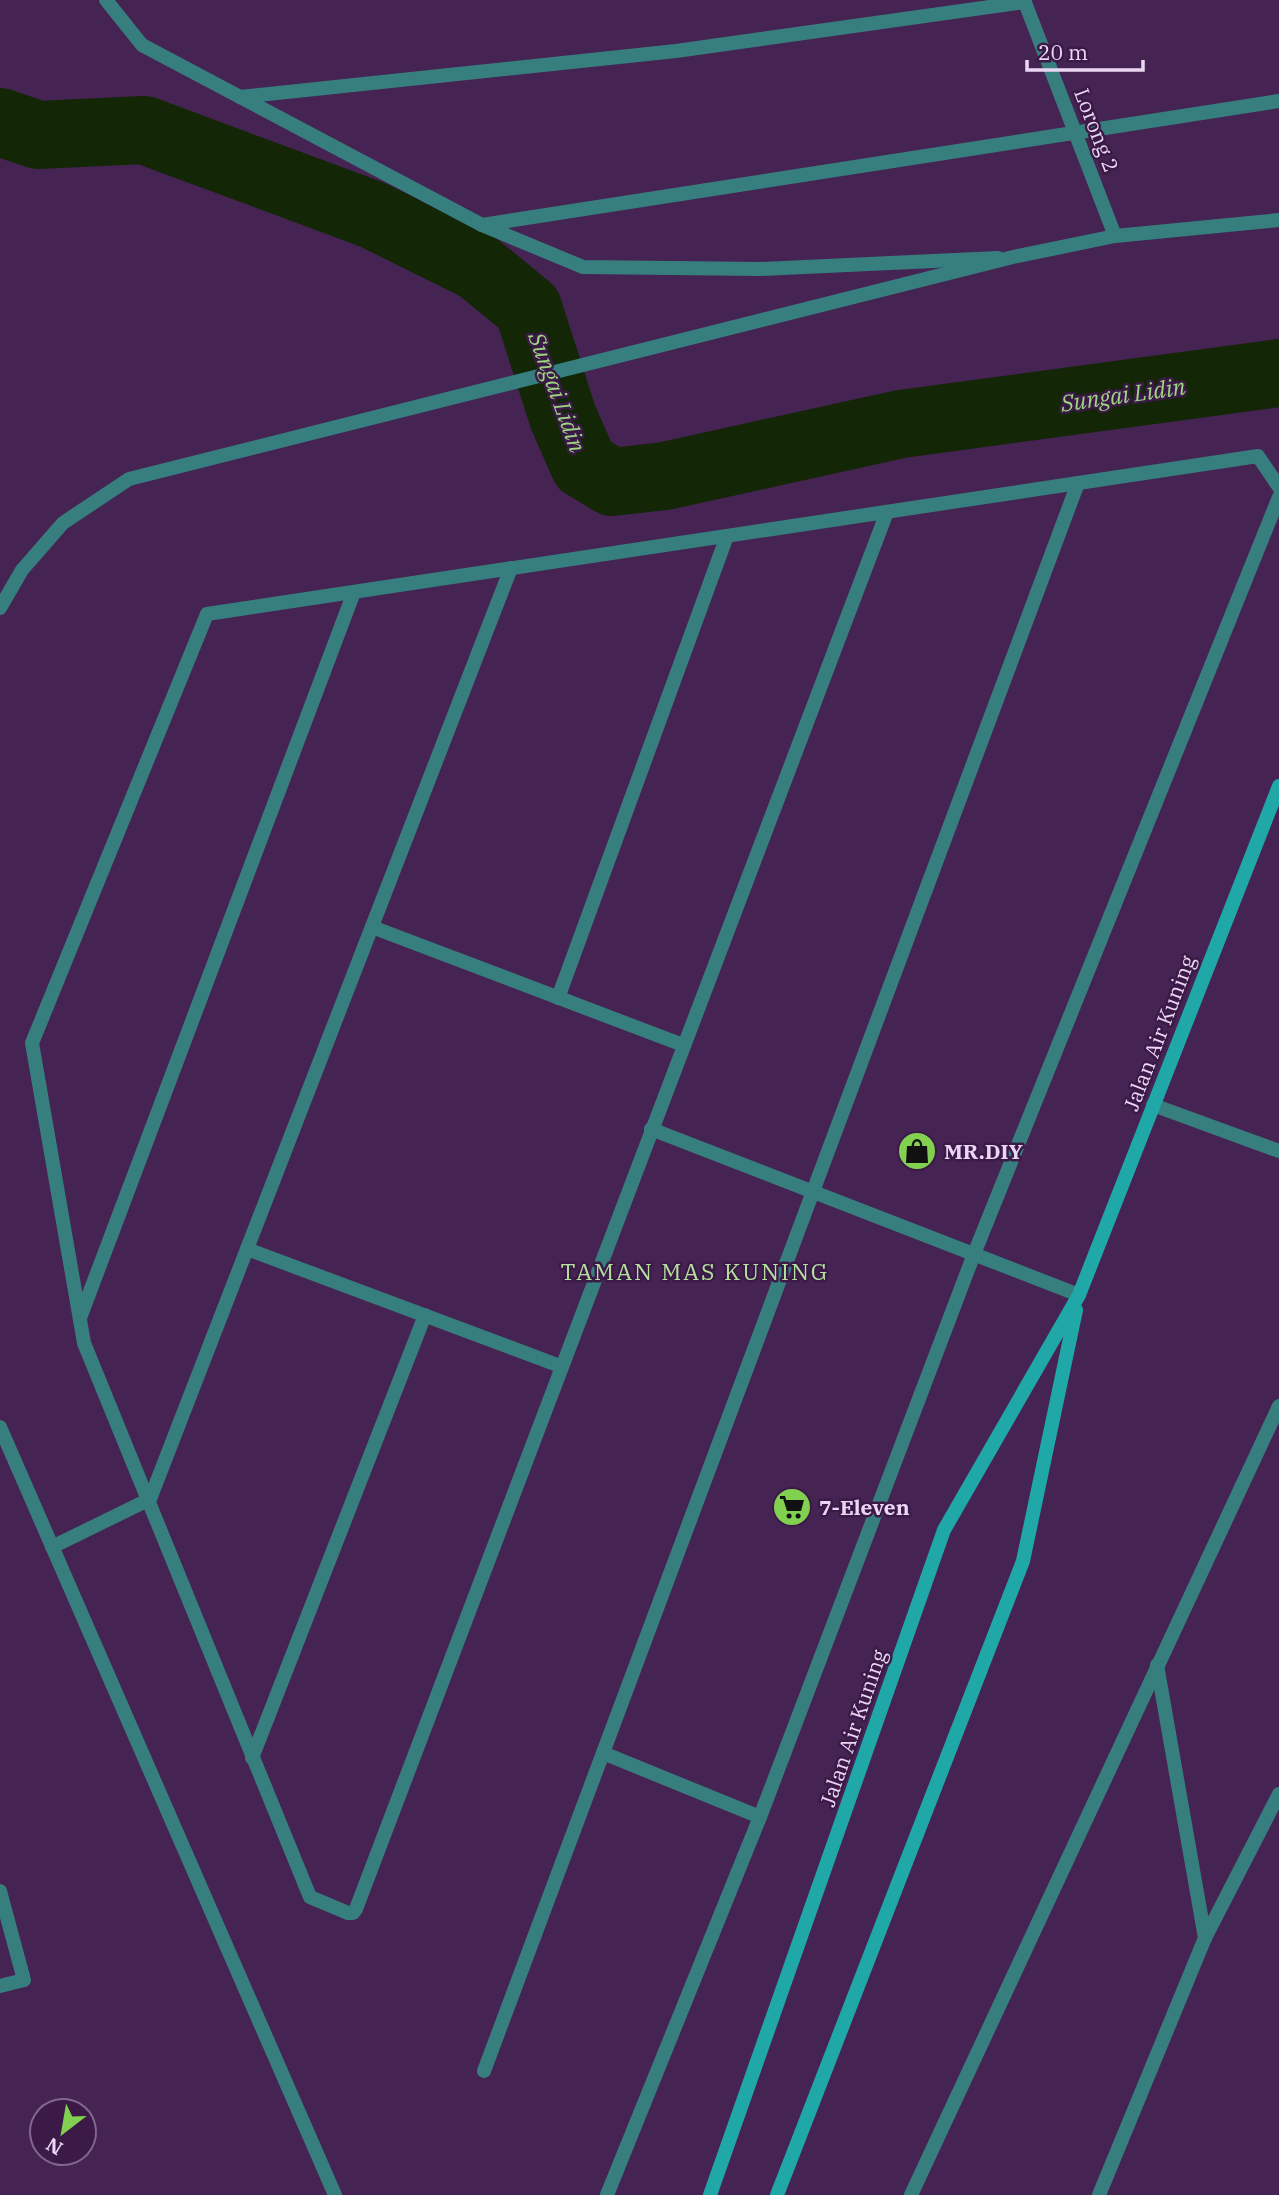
<svg xmlns="http://www.w3.org/2000/svg" width="1279" height="2195" viewBox="0 0 1279 2195" font-family="'IBM Plex Serif',serif">
<style>
.lines{fill:none;stroke-linecap:round;stroke-linejoin:round}
.river{stroke:#132606;stroke-width:68}
.service{stroke:#377f7f;stroke-width:14}
.minor{stroke:#377f7f;stroke-width:14}
.tertiary{stroke:#377f7f;stroke-width:14}
.secondary{stroke:#20a8a8;stroke-width:14}
.labels{text-anchor:middle;dominant-baseline:central;stroke-width:5;stroke-linejoin:round;paint-order:stroke}
.street-label{font-size:21px;fill:#ebd7f4;stroke:#3b1a48}
.poi-label{font-size:21px;font-weight:bold;fill:#ebd7f4;stroke:#3b1a48;text-anchor:start}
.water-label{font-size:23px;font-style:italic;fill:#9ed580;stroke:#3b1a48}
.neighbourhood-label{font-size:23px;letter-spacing:2px;fill:#b5e09e;stroke:#3b1a48}
</style>
<rect width="100%" height="100%" fill="#452453"/>
<g class="lines">
<!-- river -->
<path class="river" d="M0,122l38,13 106,-5 229,85 105,52 50,41 35,109 21,48 28,17 53,-6 236,-52 378,-51"/>
<!-- service -->
<g class="service">
<path d="M240,97l436,-46 349,-49"/>
<path d="M482,225l797,-124"/>
<path d="M558,998l169,-462"/>
<path d="M1153,1105l126,46"/>
<path d="M80,1318l274,-726"/>
<path d="M1157,1665l48,273"/>
<path d="M603,1753l157,64"/>
<path d="M252,1758l173,-443"/>
<path d="M484,2071l594,-1588"/>
<path d="M911,2195l368,-789"/>
<path d="M1099,2195l106,-257 74,-144"/>
</g>
<!-- minor -->
<g class="minor">
<path d="M106,0l36,45 340,180 101,42 177,2 238,-11"/>
<path d="M1024,0l91,236"/>
<path d="M887,512l-531,1397 -3,4h-5l-38,-16 -226,-554 -52,-300 175,-429 1051,-158 21,31"/>
<path d="M372,927l311,118"/>
<path d="M651,1129l428,166"/>
<path d="M247,1249l313,117"/>
<path d="M52,1547l98,-48 361,-931"/>
<path d="M0,1891l24,89 -24,6"/>
<path d="M607,2195l153,-378 214,-563 305,-757"/>
</g>
<!-- tertiary -->
<g class="tertiary">
<path d="M0,608l22,-38 41,-47 66,-44 884,-222 102,-21 164,-16"/>
<path d="M0,1427l335,768"/>
</g>
<!-- secondary -->
<g class="secondary">
<path d="M710,2195l234,-665 135,-235 200,-509"/>
<path d="M777,2195l246,-634 53,-251"/>
</g>
</g>
<!-- icons -->
<defs>
<symbol id="shop-disc" viewBox="-11 -11 22 22"><circle r="9.5" fill="#82d04f" stroke="#3b1a48"/><path d="M-5-2.5h2.3a2.7 3.5 0 0 1 5.4 0H5L5.5 6h-11ZM-1.5-2.5h3a1.5 2.3 0 0 0-3 0Z" fill="#111"/></symbol>
<symbol id="supermarket-disc" viewBox="-11 -11 22 22"><circle r="9.5" fill="#82d04f" stroke="#3b1a48"/><path d="M-6-5.5h2.5l.6 2H6L4.5 2H-2.5L-4.4-4H-6ZM-1.5 3.2a1.3 1.3 0 1 0 .1 0ZM3 3.2a1.3 1.3 0 1 0 .1 0Z" fill="#111"/></symbol>
</defs>
<g fill-rule="evenodd">
<use href="#shop-disc" x="895" y="1129" width="44" height="44"/>
<use href="#supermarket-disc" x="770" y="1485" width="44" height="44"/>
</g>
<g class="labels">
<!-- street labels -->
<g class="street-label">
<text transform="translate(1097 130) rotate(69)">Lorong 2</text>
<text transform="translate(1159 1033) rotate(-69)">Jalan Air Kuning</text>
<text transform="translate(853 1728) rotate(-71)">Jalan Air Kuning</text>
</g>
<!-- poi labels -->
<g class="poi-label">
<text x="944" y="1151">MR.DIY</text>
<text x="819" y="1507">7-Eleven</text>
</g>
<!-- water labels -->
<g class="water-label">
<text transform="translate(558 392) rotate(70)">Sungai Lidin</text>
<text transform="translate(1123 394) rotate(-8)">Sungai Lidin</text>
</g>
<!-- neighbourhood labels -->
<g class="neighbourhood-label">
<text x="695" y="1271">TAMAN MAS KUNING</text>
</g>
</g>
<!-- north arrow -->
<g transform="translate(63 2132) rotate(211)"><circle r="33" fill="#3b1a48" stroke="#81668d" stroke-width="2"/>
<path d="M0-5L12 26L0 18L-12 26Z" fill="#82d04f"/>
<text y="-10" font-size="19" font-weight="bold" text-anchor="middle" fill="#ebd7f4">N</text>
</g>
<!-- scale -->
<path d="M1027 60v10h116v-10" fill="none" stroke="#ebd7f4" stroke-width="3.5"/>
<text x="1038" y="60" font-size="21" fill="#ebd7f4" stroke="#3b1a48" stroke-width="5" paint-order="stroke">20 m</text>
</svg>
